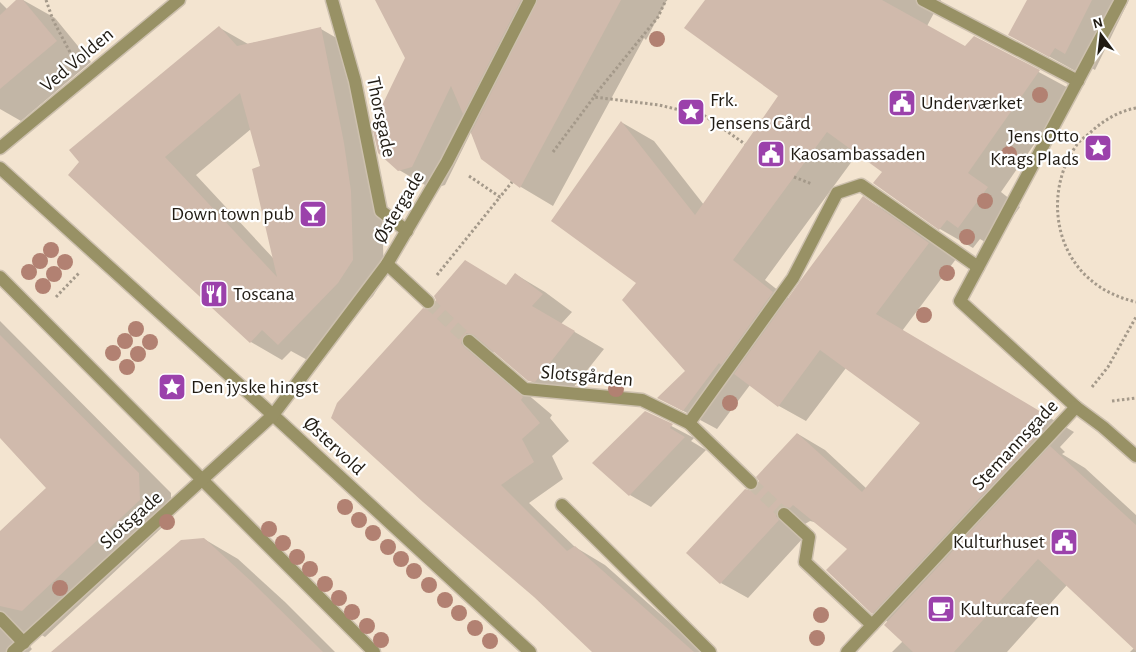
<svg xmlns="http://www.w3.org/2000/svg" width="1136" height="652" viewBox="0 0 1136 652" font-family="'Alegreya Sans',sans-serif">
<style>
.shadow{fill:#0003;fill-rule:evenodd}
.building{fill:#d0baac;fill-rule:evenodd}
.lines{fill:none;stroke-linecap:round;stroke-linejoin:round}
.street-tunnel{stroke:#c9bcaa;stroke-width:12;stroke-dasharray:12 6;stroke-linecap:butt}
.lane-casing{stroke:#cdc0ae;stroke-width:15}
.street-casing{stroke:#cdc0ae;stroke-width:15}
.path{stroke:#a4998a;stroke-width:3;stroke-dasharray:2.5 2.5;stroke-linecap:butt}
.lane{stroke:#989165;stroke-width:12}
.street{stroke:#989165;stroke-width:12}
.tree{fill:#b28172}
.labels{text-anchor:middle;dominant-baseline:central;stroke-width:4.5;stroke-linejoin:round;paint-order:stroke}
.street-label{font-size:20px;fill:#201b13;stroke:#fff}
.poi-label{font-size:20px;fill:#201b13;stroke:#fff;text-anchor:start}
</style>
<rect width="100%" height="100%" fill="#f3e4d0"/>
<!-- shadow -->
<g class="shadow">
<path d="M18,0h5l32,18 36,44 -70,59 -21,-12v-107l8,8z"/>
<path d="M377,0h290l-21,40 -2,-2 -91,168 -32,-19 -39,-29 -11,-26 -26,53 -13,4 -33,-19 7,-112z"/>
<path d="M706,0h235l-14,26 38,22 9,-11 98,53 -71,102 19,15 -28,39 -12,-7 -7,9 -33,-19 -57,-57 -25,-19 -93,127 24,19 75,-101 27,16 65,45 -54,72 172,101 -14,15 5,5 -3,2 23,14 51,47v137h-6l4,-4 -67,-63 -60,67h-115l11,-11 -15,-19 -16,-9 -23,-64 -31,-26 -8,-2 -5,3 -2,8 2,4 -57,62 -27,-15 32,-91 5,-3 40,-55 27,16 42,39 54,-67 -75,-54 -40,53 -27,-15 -29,-21 -33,44 -58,-31 28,-27 -50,-88 -16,-161 33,19 50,64 75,-109z"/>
<path d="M1028,0h101l-34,70 -10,-6 -6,9 -69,-38z"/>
<path d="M220,28l28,16 73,-15 31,18 23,115 7,48 2,68 -11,18 -62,66 -20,-11 -9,9 -31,-18 -182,-167zM251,129l11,38 12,92 -78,-84z"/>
<path d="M515,274l30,18 27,20 -11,12 43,25 -39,49h-5l-31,-18 -34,-29 -2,1 -2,9 3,5 58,49 -2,3 19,23 -17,15 11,23 -34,24 46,44 30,18 98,87h-109l-60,-56 -104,-285 77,-25z"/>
<path d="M0,321l171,172v26l-126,118 -15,-9 -4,3 -2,9 8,9 -3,3h-29v-120l47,-44 -47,-51z"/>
<path d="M645,412l49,26 -3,3 15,9 -55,57 -21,-12z"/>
<path d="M204,539l34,20 47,43 50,50h-282z"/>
</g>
<!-- building -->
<g class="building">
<path d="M16,0h7l34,41 -57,48v-74z"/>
<path d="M375,0h146l-58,114 -12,-28 -39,81 -14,4 -20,-18 -6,-27 33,-68z"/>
<path d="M538,0h83l-101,188 -39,-29 -10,-26z"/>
<path d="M705,0h177l83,46 9,-10 66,34 -72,103 20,14 -30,41 -11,-8 -8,10 -66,-47 9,-11 -55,-40 -94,128 40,32 -52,73 -2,-2 -36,48 -26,-13 28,-27 -63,-71 14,-17 -85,-62 70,-100 74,94 50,-71 33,-48 -94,-68z"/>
<path d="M1027,0h65l-27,54 -10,-6 -6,9 -41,-22z"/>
<path d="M219,26l18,20 84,-19 23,116 7,48 2,69 -15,23 -60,62 -16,-15 -12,13 -182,-168 11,-13 -10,-12zM240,93l20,73 -8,3 25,108 -112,-120z"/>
<path d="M863,196l66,47 -53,71 172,102 -15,14 5,5 -166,179 -46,-44 21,-21 -54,-44 -3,3 -8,-2 -4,3 -2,7 3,4 -59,64 -34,-31 59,-64 8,2 4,-3 2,-7 -3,-4 41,-44 65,59 58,-69 -100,-73 -42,57 -44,-33 69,-97z"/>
<path d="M465,260l41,25 9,-12 28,21 -11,12 43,25 -40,51 -7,-1 -54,-46 -7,-2 -4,3 -2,7 3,4 59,50 -2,3 19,23 -18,16 12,23 -33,23 66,66 8,-5 119,106h-102l-58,-55 -111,-95 -92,-84 6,-15 86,-95 7,2 4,-3 2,-7 -2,-4z"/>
<path d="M0,335l139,138 1,27 -118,111 -22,-5v-75l46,-43 -46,-50z"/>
<path d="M645,411l28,13 -3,4 15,9 -56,59 -37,-33z"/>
<path d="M1050,446l86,79v126l-98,-92 -84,93h-41l-29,-27z"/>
<path d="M204,538l48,44 71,70h-272l130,-112z"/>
</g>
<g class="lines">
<!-- street-tunnel -->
<g class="street-tunnel">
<path d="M428,302l41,39"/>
<path d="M751,483l33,31"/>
</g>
<defs>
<path id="lane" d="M923,0l155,81"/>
<g id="street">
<path d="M332,0l23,81 26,130 26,20"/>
<path d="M1121,0l-161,301 116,106 27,20 33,29"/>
<path d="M0,148l179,-148"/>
<path d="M0,168l273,247 257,237"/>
<path d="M387,264l41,38"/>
<path d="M0,277l374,375"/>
<path d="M469,341l56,48 117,11 47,23 62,60"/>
<path d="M689,423l104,-145 44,-85 24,-8 117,82"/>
<path d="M562,505l148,147"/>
<path d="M784,514l25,23 -4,25 67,63"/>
<path d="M0,618l24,25"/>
<path d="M13,652l260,-237 114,-151 60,-102 83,-162"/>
<path d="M847,652l229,-245"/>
</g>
</defs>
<!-- lane casing -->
<use href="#lane" class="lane-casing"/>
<!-- street casing -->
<use href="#street" class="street-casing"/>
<!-- path -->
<g class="path">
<path d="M46,0l7,20 19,36"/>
<path d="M594,96l64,-79 8,-17"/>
<path d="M1136,108c-17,3 -34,13 -46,25 -5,4 -11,8 -14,13 -29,41 -24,103 16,135 13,11 28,17 44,21"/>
<path d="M553,152l41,-55 65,8 46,11 40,28"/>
<path d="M469,176l31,21 12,-15"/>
<path d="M794,177l18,7"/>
<path d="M437,275l63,-78"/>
<path d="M56,297l23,-24"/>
<path d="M1092,387l16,-20 28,-50"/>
<path d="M1112,401l24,-3"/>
</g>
<!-- lane -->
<use href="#lane" class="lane"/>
<!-- street -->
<use href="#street" class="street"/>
</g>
<!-- trees -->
<g class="tree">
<circle cx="657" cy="39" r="8"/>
<circle cx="1040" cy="95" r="8"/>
<circle cx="1009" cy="154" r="8"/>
<circle cx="985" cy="201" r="8"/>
<circle cx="967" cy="237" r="8"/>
<circle cx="51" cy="250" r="8"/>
<circle cx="40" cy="261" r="8"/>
<circle cx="65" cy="262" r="8"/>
<circle cx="29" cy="272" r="8"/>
<circle cx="947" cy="273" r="8"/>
<circle cx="54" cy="274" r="8"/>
<circle cx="43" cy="286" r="8"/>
<circle cx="924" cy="315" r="8"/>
<circle cx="136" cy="329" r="8"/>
<circle cx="125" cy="341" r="8"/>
<circle cx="150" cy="342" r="8"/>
<circle cx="113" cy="353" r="8"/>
<circle cx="138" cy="354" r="8"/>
<circle cx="127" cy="367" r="8"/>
<circle cx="616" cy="389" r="8"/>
<circle cx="730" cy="403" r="8"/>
<circle cx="345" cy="507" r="8"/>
<circle cx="359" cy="520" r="8"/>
<circle cx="167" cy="522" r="8"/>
<circle cx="269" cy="529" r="8"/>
<circle cx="373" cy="533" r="8"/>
<circle cx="283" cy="543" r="8"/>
<circle cx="388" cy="547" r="8"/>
<circle cx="297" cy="557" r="8"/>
<circle cx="401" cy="559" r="8"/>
<circle cx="310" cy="569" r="8"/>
<circle cx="414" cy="571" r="8"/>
<circle cx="325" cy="584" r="8"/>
<circle cx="429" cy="585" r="8"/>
<circle cx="60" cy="588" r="8"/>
<circle cx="339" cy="598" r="8"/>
<circle cx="445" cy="600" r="8"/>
<circle cx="352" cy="612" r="8"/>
<circle cx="459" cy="613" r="8"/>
<circle cx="821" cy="615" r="8"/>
<circle cx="367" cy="626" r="8"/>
<circle cx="475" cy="628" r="8"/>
<circle cx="817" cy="638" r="8"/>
<circle cx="381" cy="640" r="8"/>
<circle cx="490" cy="641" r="8"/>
</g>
<!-- icons -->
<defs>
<symbol id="civic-square" viewBox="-11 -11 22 22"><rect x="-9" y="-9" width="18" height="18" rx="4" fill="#9b41ab" stroke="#fff"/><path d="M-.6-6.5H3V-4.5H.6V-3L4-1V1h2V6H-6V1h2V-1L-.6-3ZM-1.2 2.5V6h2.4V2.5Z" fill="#fff"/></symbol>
<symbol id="sight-square" viewBox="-11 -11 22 22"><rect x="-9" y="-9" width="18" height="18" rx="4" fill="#9b41ab" stroke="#fff"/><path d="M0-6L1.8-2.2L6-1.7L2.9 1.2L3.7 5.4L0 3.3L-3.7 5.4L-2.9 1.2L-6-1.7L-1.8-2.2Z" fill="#fff"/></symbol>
<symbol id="bar-square" viewBox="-11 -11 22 22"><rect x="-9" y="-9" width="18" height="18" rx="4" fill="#9b41ab" stroke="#fff"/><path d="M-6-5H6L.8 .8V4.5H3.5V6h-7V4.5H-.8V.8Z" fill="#fff"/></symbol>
<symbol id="restaurant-square" viewBox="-11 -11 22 22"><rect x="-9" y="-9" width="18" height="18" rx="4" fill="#9b41ab" stroke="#fff"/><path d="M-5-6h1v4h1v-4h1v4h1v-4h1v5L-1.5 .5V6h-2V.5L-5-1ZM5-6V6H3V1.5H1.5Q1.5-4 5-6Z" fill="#fff"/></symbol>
<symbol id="cafe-square" viewBox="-11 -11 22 22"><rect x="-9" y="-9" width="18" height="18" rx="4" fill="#9b41ab" stroke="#fff"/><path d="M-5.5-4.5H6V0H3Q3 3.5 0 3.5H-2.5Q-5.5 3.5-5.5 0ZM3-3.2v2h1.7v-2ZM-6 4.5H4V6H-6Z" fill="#fff"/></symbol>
</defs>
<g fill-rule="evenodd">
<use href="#civic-square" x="886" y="87" width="32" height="32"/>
<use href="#sight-square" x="675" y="96" width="32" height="32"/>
<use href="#sight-square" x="1082" y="132" width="32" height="32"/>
<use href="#civic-square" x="755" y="138" width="32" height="32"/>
<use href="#bar-square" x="297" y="198" width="32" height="32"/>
<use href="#restaurant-square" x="198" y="278" width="32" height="32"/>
<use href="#sight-square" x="156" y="371" width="32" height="32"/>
<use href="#civic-square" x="1048" y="526" width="32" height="32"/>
<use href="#cafe-square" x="925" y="593" width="32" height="32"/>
</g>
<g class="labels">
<!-- street labels -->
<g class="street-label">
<text transform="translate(77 60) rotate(-40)">Ved Volden</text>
<text transform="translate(381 117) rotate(78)">Thorsgade</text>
<text transform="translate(399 207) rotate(-59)">Østergade</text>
<text transform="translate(587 376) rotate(5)">Slotsgården</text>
<text transform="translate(1015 445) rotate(-47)">Stemannsgade</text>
<text transform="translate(334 446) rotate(43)">Østervold</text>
<text transform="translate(131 520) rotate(-42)">Slotsgade</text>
</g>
<!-- poi labels -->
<g class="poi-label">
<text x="710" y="100">Frk.<tspan x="710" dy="23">Jensens Gård</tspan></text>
<text x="921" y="103">Underværket</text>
<text x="1079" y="136" text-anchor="end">Jens Otto<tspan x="1079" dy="23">Krags Plads</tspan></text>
<text x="790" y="154">Kaosambassaden</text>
<text x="294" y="214" text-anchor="end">Down town pub</text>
<text x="233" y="294">Toscana</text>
<text x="191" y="387">Den jyske hingst</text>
<text x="1045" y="542" text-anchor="end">Kulturhuset</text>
<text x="960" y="609">Kulturcafeen</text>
</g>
</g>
<!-- north arrow -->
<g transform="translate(1101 35) rotate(345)" stroke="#ffffff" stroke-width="4" paint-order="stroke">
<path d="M0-4L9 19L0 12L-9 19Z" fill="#201b13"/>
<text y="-8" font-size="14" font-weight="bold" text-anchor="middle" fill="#201b13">N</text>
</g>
</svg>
